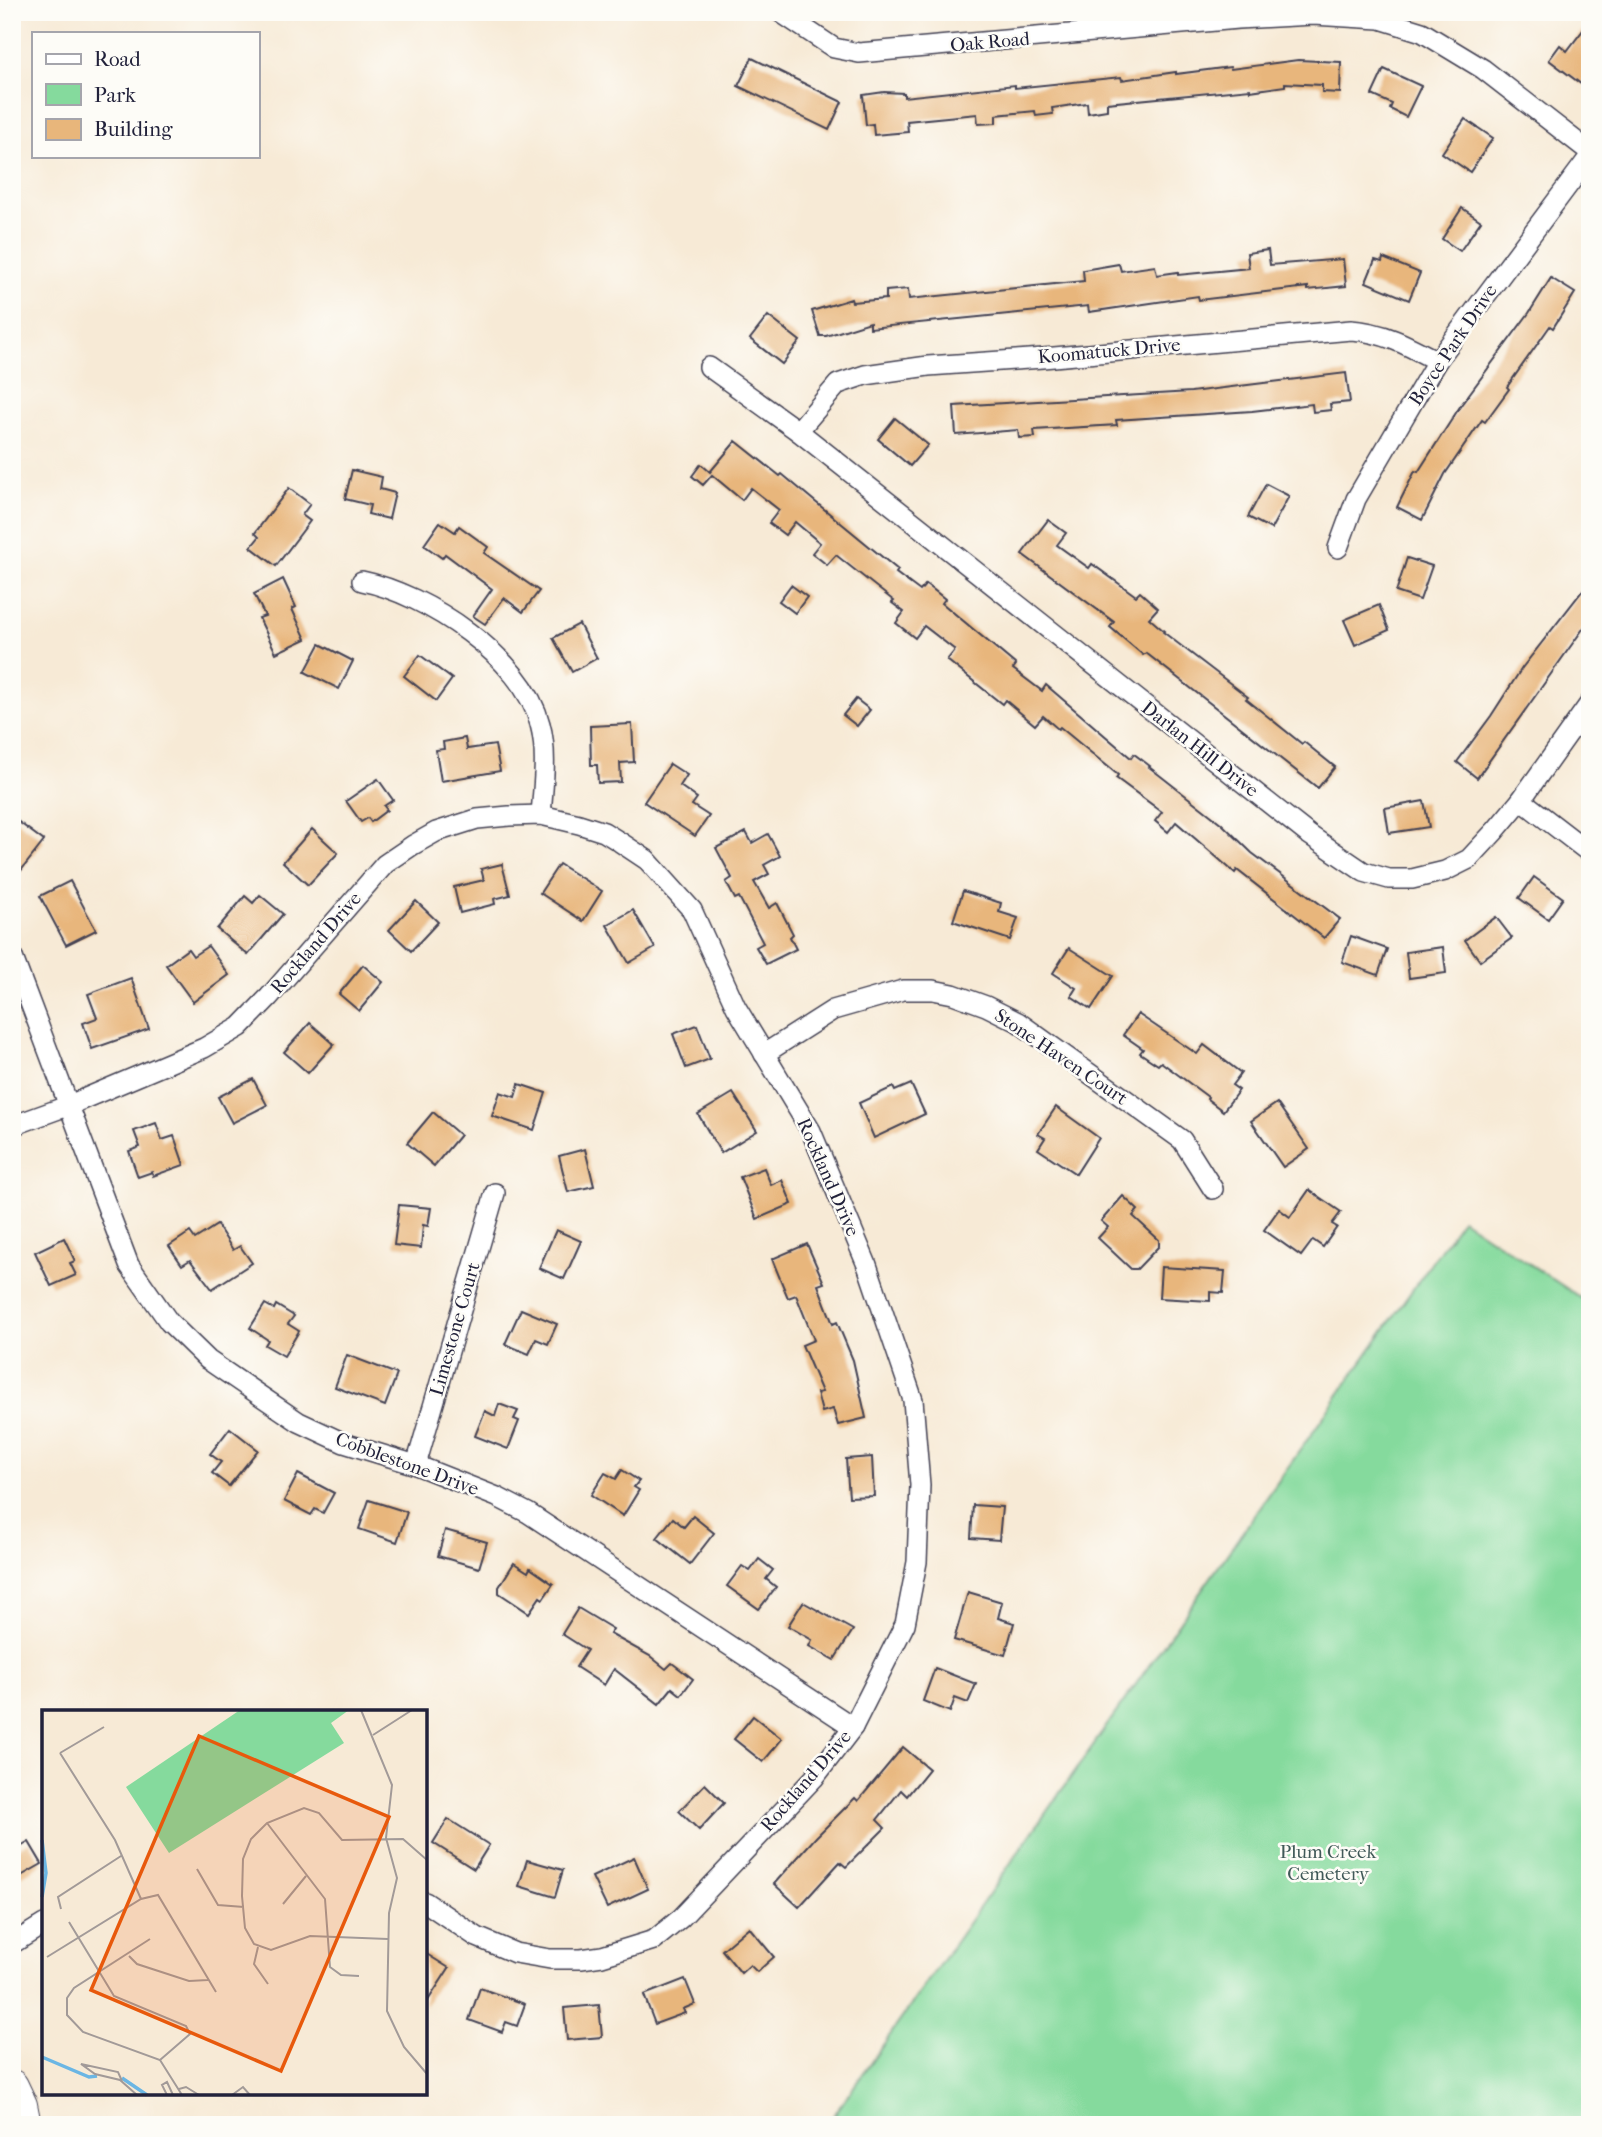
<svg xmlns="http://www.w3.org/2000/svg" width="1602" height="2137" viewBox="0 0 1602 2137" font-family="'IM FELL French Canon',serif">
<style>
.green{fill:#85da9d;stroke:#547e6c;stroke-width:2}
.building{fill:#e8b67b}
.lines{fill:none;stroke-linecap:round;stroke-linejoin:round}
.minor-casing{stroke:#424052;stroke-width:22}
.primary-casing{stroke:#424052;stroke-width:34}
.minor{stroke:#fff;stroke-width:19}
.primary{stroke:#fff;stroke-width:32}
.labels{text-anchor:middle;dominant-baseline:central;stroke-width:5;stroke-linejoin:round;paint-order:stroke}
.street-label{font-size:19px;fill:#22223b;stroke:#fdfcf7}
.park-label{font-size:19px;fill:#405958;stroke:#fdfcf7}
.inset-river{fill:none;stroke:#6bb6e4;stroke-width:3.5}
.inset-road{fill:none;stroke:#a29a98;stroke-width:2}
.view{fill:#e8590c;fill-opacity:0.15;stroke:#e8590c;stroke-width:3.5}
.inset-edge{fill:none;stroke:#22223b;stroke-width:3.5}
</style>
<rect width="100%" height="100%" fill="#fdfcf7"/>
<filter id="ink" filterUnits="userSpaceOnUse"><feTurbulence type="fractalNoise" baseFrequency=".0143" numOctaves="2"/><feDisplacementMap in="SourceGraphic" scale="14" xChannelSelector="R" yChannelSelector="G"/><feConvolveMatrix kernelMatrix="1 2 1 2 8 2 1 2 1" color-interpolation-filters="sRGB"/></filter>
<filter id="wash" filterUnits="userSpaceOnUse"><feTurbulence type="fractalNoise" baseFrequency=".00686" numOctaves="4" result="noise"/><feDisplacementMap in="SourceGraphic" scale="28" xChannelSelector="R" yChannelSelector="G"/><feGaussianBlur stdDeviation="1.57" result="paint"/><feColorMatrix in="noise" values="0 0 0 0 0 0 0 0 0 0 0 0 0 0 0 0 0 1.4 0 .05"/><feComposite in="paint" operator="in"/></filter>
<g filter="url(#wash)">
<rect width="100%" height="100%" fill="#f7ead6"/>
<!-- green -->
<path class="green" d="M1462,1219l128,85v815l-4,6h-759z"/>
<g id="blocks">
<!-- building -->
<g class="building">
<path d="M1590,21v52l-9,11 -32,-24 11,-15 7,6z"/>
<path d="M752,58l90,44 -13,28 -91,-44z"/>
<path d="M1298,60l43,2 -1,31 -18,-1v-7l-37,-2v3l-35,5v-2l-143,14v7l-19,3 -1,-10 -35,5 1,6 -17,2 -1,-5 -39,4v8l-18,1 -1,-10 -70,7 1,11 -34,3 -1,-11 -7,1 -3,-30 21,-3 20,1v4l111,-12v3l106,-11 1,3 54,-8v2l54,-7 1,2z"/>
<path d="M1384,69l37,17 -15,31 -16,-8 2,-5 -20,-9z"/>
<path d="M1465,119l28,19 -23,34 -28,-19z"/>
<path d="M1462,208l19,13 -21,30 -18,-12z"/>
<path d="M1268,250l2,15 73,-6 3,27 -38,4v-3l-109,13 -1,-4 -109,16 -1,-6 -218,22v-6l-44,14h-6l-8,-25 39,-12 1,3 34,-3v-8l22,-2 1,10 175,-18 -1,-11 36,-6 2,7 34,-5 2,9 21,-3v3l71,-7 -2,-15z"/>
<path d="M1383,258l37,15 -11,27 -43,-18 9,-22 7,2z"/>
<path d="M1551,278l24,15 -22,35 -3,-2 -43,61 2,2 -24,33 -3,-2 -37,54 -23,46 -25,-13 18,-36 3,1 43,-67 68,-92z"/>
<path d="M768,316l32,25 -18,23 -32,-25z"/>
<path d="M1346,373l4,29 -20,2 1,6 -18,2 -1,-8 -60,7 -136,9 1,5 -83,5 1,7 -16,1 -1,-8 -62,5 -2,-29 237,-14z"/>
<path d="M895,418l33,27 -18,21 -32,-27z"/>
<path d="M736,441l44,35 2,-2 31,26 85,70 -2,3 24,18 6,-7 19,15 -3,4 74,62 -3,4 29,22 4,-6 85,73 3,-4 16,12 -1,1 73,57 30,29 88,66 -16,19 -87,-68 -2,3 -59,-51 -8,10 -13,-11 7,-9 -46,-34 2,-3 -58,-48 -2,2 -15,-13 -8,9 -30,-25 -3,4 -55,-44 8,-10 -31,-24 -9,12 -19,-15 8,-11 -12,-9 2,-2 -58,-46 -9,10 -15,-12 8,-10 -25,-21 -10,13 -16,-12 10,-13 -28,-22 -9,12 -30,-25 -9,10 -11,-9 9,-12 9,8z"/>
<path d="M352,470l30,7 -2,12 15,4 -6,26 -21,-5 2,-9 -25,-6z"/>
<path d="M1266,484l23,12 -18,33 -23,-12z"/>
<path d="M289,488l21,16 -8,11 8,6 -34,45 -25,-19 8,-10 -4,-4z"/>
<path d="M1048,520l18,13 -9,12 32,23 3,-4 44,32 4,-4 18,16 -9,10 15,13 -1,1 85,65 -2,2 56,45 2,-2 31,25 -17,21 -172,-135 -3,2 -33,-28 4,-5 -92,-68z"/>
<path d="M440,522l15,10 4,-6 29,21 -4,6 55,38 -16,21 -19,-14 -19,26 -12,-8 19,-27 -47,-35 -3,4 -18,-13z"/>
<path d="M1407,558l25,8 -12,34 -24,-8z"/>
<path d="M283,579l13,28 -4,2 14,30 -30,14 -17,-35 6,-2 -11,-22z"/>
<path d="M1590,581v38l-113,159 -20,-16 34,-46 31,-48z"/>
<path d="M791,585l16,12 -12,16 -16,-12z"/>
<path d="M1379,605l10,25 -34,15 -11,-25z"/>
<path d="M579,624l18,34 -25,14 -19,-34z"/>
<path d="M320,644l33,17 -14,28 -34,-17z"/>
<path d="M420,655l32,24 -16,22 -32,-25z"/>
<path d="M856,699l14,11 -13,16 -14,-11z"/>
<path d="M632,724l2,38 -14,1 1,19 -23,1 -1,-18h-6l-1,-39z"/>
<path d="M465,738l2,11 28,-4 5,26 -59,10 -5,-31 8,-1 -1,-7z"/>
<path d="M670,764l17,11 -7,11 17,12 -5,7 17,11 -14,20 -51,-34z"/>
<path d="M378,779l15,21 -9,6 3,4 -16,12 -3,-4 -7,4 -15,-21z"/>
<path d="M1424,801l5,26 -40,6 -4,-25z"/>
<path d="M12,817l32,24 -32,41z"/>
<path d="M312,829l26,24 -30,32 -25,-23z"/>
<path d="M746,832l6,11 16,-9 12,22 -16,9 5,9 -15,8 15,26 8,-5 16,31 -3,3 6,12 -30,15 -10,-17 7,-4 -24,-46 -4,2 -9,-17 6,-4 -16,-30z"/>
<path d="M502,864l8,31 -16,4 1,5 -35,9 -6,-26 30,-7 -3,-11z"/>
<path d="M559,864l43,27 -19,30 -43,-28z"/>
<path d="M1534,877l29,21 -15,21 -29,-21z"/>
<path d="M70,881l26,49 -30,15 -26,-49z"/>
<path d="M963,891l38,12 -2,9 19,6 -8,22 -57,-19z"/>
<path d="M260,895l23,19 -35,41 -31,-26 28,-33 8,7z"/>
<path d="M416,901l22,21 -27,29 -22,-21z"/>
<path d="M633,910l22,38 -26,15 -22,-38z"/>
<path d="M1496,917l16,21 -32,23 -15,-21z"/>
<path d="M1351,936l36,13 -9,26 -36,-13z"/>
<path d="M208,946l21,29 -36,27 -27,-37 22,-16 5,7z"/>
<path d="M1443,947l3,26 -37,5 -3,-26z"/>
<path d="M1069,948l44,28 -22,33 -20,-13 5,-8 -23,-15z"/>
<path d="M363,965l20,17 -24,29 -20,-17z"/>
<path d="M131,978l18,51 -57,20 -9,-26 14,-5 -9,-24z"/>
<path d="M1138,1014l59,40 7,-9 37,28 -9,12 7,5 -16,21 -16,-12 1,-2 -47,-35 -3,3 -18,-12 3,-4 -20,-14z"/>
<path d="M310,1023l24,21 -26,29 -24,-21z"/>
<path d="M697,1025l13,34 -24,9 -13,-34z"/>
<path d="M253,1079l14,26 -35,18 -14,-26z"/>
<path d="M519,1084l27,9 -12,37 -42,-14 8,-24 15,5z"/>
<path d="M911,1084l14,30 -51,24 -15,-35 34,-16 2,4z"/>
<path d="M733,1093l24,38 -36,22 -23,-39z"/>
<path d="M1277,1103l32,46 -26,18 -32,-46z"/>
<path d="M1056,1107l43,31 -23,36 -38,-25 7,-11 -7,-4z"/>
<path d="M433,1112l27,23 -26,31 -27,-23z"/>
<path d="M156,1123l6,17 12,-4 10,29 -31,11 -1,-4 -14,5 -9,-26 11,-4 -6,-16z"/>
<path d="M585,1149l9,37 -26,6 -9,-36z"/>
<path d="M764,1168l7,17 11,-5 10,24 -35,15 -17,-42z"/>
<path d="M1309,1190l32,22 -9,12 5,3 -14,20 -10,-7 -12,16 -37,-26 15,-21 11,8z"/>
<path d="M1123,1196l15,14 -5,6 26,24v6l-22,23h-6l-33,-31 10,-11 -7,-6z"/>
<path d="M399,1205l32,3 -3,18 -5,-1 -2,23 -27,-3z"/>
<path d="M217,1225l16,25 7,-4 12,17 -40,26 -22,-29 -8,5 -13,-19 21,-14 5,7z"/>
<path d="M556,1230l25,11 -17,38 -25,-11z"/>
<path d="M64,1238l11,23 -5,2 6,12 -25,11 -16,-34z"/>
<path d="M807,1244l17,39 -6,2 15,39 4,-2 16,38 13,58 -28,7 -5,-16 -11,3 -5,-19 5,-1 -20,-47 12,-5 -18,-45 -8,3 -16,-39z"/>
<path d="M1161,1267l64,4 -2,22 -13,-1v9l-51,-3z"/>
<path d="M265,1304l9,5 2,-4 18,11 -6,8 11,7 -15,25 -19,-11 3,-5 -18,-12z"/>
<path d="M521,1309l36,15 -9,20 -12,-5 -7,15 -24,-10z"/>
<path d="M347,1355l50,19 -12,32 -50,-19z"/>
<path d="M499,1404l19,7 -4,8 5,2 -11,28 -33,-13 10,-25 10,5z"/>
<path d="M230,1428l28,22 -29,36 -17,-13 9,-11 -11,-8z"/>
<path d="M872,1457l2,39 -25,1 -3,-38z"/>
<path d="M622,1470l17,11 -5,6 5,3 -16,26 -32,-21 14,-22 11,6z"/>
<path d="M298,1474l36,19 -11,20 -8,-4 -4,6 -27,-14z"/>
<path d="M369,1500l38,12 -10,30 -38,-13z"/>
<path d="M973,1505l29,2 -3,33 -28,-2z"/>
<path d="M693,1516l21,17 -24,31 -33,-26 16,-20 11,9z"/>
<path d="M445,1530l42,12 -8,26 -41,-12z"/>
<path d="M759,1559l14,11 -7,9 10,8 -17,22 -32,-23 15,-20 8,5z"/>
<path d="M514,1563l14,9 2,-4 23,16 -10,15 -3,-2 -11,16 -30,-20v-6z"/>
<path d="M968,1592l34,10 -4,16 16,5 -9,32 -51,-15z"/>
<path d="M803,1602l50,28 -19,30 -25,-14 3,-6 -24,-14z"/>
<path d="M578,1608l35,21 -3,5 40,22 16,13 6,-6 21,16 -12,16 -9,-7 -13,16 -45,-35 -10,16 -28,-18 11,-17 -25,-16z"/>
<path d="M935,1668l41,16 -8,19 -13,-5 -5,14 -27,-11z"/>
<path d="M753,1716l29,23 -19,23 -29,-23z"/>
<path d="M903,1747l26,22 -22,27 -6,-6 -24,30 8,8 -39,39 -6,-5 -41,45 -25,-23 42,-47 39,-39 3,3z"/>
<path d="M705,1784l19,19 -25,27 -20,-19z"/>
<path d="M448,1819l41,26 -15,24 -41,-26z"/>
<path d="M29,1842l13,22 -30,17v-29z"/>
<path d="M634,1857l14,32 -41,19 -15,-31z"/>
<path d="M527,1860l36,10 -8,27 -36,-11z"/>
<path d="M749,1927l25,30 -17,15 -7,-7 -9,8 -19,-23z"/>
<path d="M425,1953l24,15 -24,37z"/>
<path d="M685,1979l10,25 -12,5 2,4 -30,11 -11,-29z"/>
<path d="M480,1988l45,16 -8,22 -11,-4 -4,10 -33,-12z"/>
<path d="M599,2005l3,32 -35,3 -3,-32z"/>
</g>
</g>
</g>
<g filter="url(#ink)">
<use href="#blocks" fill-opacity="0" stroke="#424052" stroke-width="2"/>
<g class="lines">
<defs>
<g id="minor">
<path d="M780,12l54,36 25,5 379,-34 75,-4 67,4 42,13 61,37 107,83"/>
<path d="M709,367l89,64 510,403 56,38 25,7h23l33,-8 24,-12 26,-28 26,-31 69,-97"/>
<path d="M798,431l40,-47 27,-9 63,-9 115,-8 308,-28c33,2 58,16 86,31"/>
<path d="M1338,548l18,-49 81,-138 153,-205"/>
<path d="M362,581c64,13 161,76 178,143 8,29 3,62 1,91"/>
<path d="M1521,800l69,53"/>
<path d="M12,955l117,310 40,57 39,38 91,62 45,21 72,22 81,32 31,16 325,214"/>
<path d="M764,1054l69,-44 70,-20h30l20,4 33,12 32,16 164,118 31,49"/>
<path d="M12,1126l55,-20 137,-58 36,-21 29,-30 116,-133 28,-19 23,-13 41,-13 32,-3 32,-1 38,9 25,8 16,10 27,18 45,50 44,97 75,124 56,134 46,135 7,85 -3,77 -12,62 -52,103 -39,51 -133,140 -27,22 -52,16 -21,3h-31l-35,-6 -38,-16 -52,-35"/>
<path d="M416,1465l79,-272"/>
<path d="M12,1944l32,-20"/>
</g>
<path id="primary" d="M12,2086l9,19 4,20"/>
</defs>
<!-- minor casing -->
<use href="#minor" class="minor-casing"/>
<!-- primary casing -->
<use href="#primary" class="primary-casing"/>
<!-- minor -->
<use href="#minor" class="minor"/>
<!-- primary -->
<use href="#primary" class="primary"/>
</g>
</g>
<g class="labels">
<!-- street labels -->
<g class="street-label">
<text transform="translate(990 42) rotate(-5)">Oak Road</text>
<text transform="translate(1453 345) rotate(-56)">Boyce Park Drive</text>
<text transform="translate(1109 351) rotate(-5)">Koomatuck Drive</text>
<text transform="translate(1200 749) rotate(38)">Darlan Hill Drive</text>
<text transform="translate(316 943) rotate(-49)">Rockland Drive</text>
<text transform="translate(1061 1057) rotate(34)">Stone Haven Court</text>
<text transform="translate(828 1177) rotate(66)">Rockland Drive</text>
<text transform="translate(455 1329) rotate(-74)">Limestone Court</text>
<text transform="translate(407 1464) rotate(20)">Cobblestone Drive</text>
<text transform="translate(806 1781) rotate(-49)">Rockland Drive</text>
</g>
<!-- park labels -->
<g class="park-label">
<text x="1328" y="1852">Plum Creek<tspan x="1328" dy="22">Cemetery</tspan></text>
</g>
</g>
<!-- overview -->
<g transform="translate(42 1710)">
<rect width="385" height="385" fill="#f7ead6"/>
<path d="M198,0h109l-18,13 13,20 -175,110 -43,-66z" fill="#85da9d"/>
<path class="inset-river" d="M0,130l4,33 -4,24M0,347l47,20 8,-1M80,368l25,17"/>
<path class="inset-road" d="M319,0l31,75 -6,53 11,40 -8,35 -2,98 17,36 23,27M331,25l39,-25M18,43l55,87 26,59M18,43l44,-26M225,113l58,76 5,68 11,8 18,1M155,159l21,36 26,2M241,194l23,-28M19,199l-3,-12 63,-41M27,212l45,74 72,30 4,8 -30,26M108,229l-76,49 -7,10v17l16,17 77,28 22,35M346,229l-78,-3 -39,14 -17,-6 -9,-16 -3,-32 1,-37 8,-20 16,-16 37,-15 15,5 23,27 61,-1 24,21M216,237l-4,17 14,20M87,246l8,8 52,17 19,-1M5,247l94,-58 17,-4 58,97M80,371l-4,-9 -37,-8 14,10 25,6 17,15M137,379l7,-2 13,8M125,385l-5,-10 5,-3 6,13M190,385l11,-8 7,8"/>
<path class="view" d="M157,26l190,81 -108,254 -190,-81z"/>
<rect width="385" height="385" class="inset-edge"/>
</g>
<!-- margin -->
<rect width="1602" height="2137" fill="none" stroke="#fdfcf7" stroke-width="42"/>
<!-- legend -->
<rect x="32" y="32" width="228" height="126" fill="#fdfcf7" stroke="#a5a5ac" stroke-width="2"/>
<rect x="46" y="54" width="35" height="10" fill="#ffffff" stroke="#a5a5ac" stroke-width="2"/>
<text x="94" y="66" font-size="21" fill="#22223b">Road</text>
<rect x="46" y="84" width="35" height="21" fill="#85da9d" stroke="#a5a5ac" stroke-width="2"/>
<text x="94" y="102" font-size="21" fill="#22223b">Park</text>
<rect x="46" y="119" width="35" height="21" fill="#e8b67b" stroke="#a5a5ac" stroke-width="2"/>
<text x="94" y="136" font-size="21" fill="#22223b">Building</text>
</svg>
